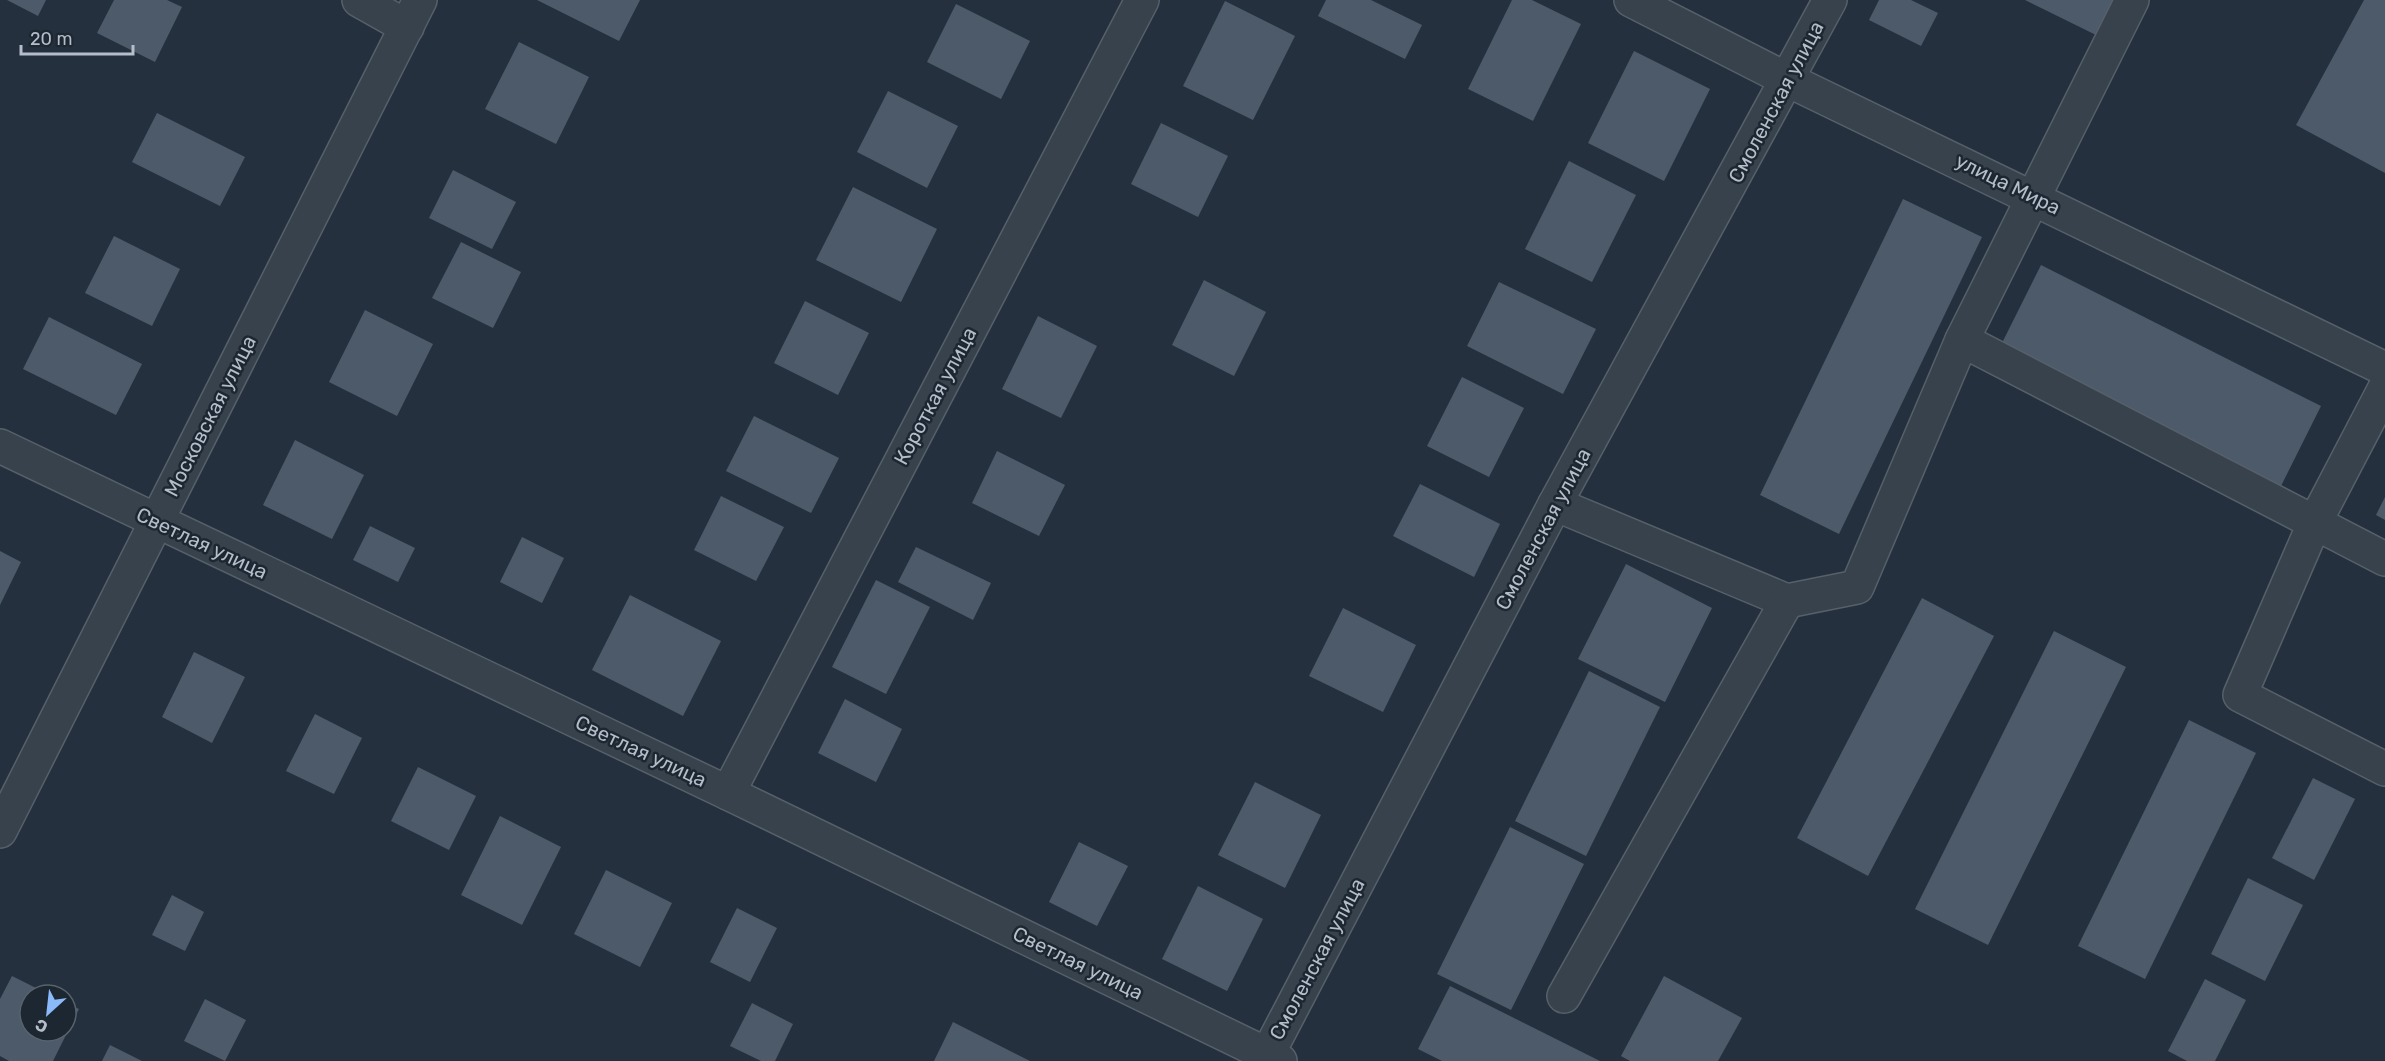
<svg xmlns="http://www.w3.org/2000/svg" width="2385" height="1061" viewBox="0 0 2385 1061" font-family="Rubik,sans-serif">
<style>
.building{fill:#4d5a69}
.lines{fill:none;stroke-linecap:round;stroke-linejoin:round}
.minor-casing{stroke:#56606b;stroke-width:36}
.minor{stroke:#38424d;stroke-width:33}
.labels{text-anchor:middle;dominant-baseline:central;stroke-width:5;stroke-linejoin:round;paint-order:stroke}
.street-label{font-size:20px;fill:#b4bdc9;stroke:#1d2732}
</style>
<rect width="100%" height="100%" fill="#24303d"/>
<!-- building -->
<g class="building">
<path d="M7,0h39l-8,16z"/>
<path d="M114,0h53l15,7 -27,55 -58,-29z"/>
<path d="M537,0h103l-21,41z"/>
<path d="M1326,0h45l51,25 -17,34 -87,-43z"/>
<path d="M1512,0h20l49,24 -48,97 -65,-32z"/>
<path d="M1879,0h32l27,13 -17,33 -52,-26z"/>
<path d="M2025,0h88l-17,35z"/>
<path d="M2364,0h21v173l-89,-48z"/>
<path d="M1225,1l70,35 -42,84 -70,-34z"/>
<path d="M956,4l74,37 -29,58 -74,-37z"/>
<path d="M519,42l70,35 -33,67 -71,-35z"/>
<path d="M1634,51l76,38 -46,92 -76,-38z"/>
<path d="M888,91l70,35 -31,62 -70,-36z"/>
<path d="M157,113l88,44 -25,49 -88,-44z"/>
<path d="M1161,123l67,33 -30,61 -67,-33z"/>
<path d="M1569,161l67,34 -44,87 -67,-33z"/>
<path d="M453,170l63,32 -24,47 -63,-31z"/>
<path d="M853,187l84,42 -36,73 -85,-42z"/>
<path d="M1903,199l79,38 -143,297 -79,-39z"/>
<path d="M114,236l66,33 -28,57 -67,-33z"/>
<path d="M461,242l60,30 -28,56 -61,-30z"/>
<path d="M2041,265l280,141 -41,82 -280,-141z"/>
<path d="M1204,280l62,32 -32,64 -62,-31z"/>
<path d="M1499,282l97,47 -33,65 -96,-48z"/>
<path d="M805,301l64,32 -31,62 -64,-32z"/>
<path d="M365,310l68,34 -36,72 -68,-34z"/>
<path d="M1038,316l59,30 -36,72 -59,-29z"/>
<path d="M49,317l93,47 -26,51 -93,-46z"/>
<path d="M1462,377l62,31 -35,69 -62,-31z"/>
<path d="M754,416l85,42 -28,55 -85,-42z"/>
<path d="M295,440l69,35 -32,64 -69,-34z"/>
<path d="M997,451l68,34 -26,51 -67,-33z"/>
<path d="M1420,484l80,40 -26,53 -81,-41z"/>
<path d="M721,496l63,31 -28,54 -62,-31z"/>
<path d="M2385,497v23l-9,-5z"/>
<path d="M370,526l45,22 -17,34 -45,-22z"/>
<path d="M522,537l42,21 -22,45 -42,-21z"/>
<path d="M916,547l75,36 -18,37 -75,-38z"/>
<path d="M0,551l21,11 -21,43z"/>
<path d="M1626,564l86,44 -47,94 -87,-43z"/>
<path d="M876,580l54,27 -44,87 -54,-27z"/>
<path d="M630,595l91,46 -38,75 -91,-46z"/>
<path d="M1922,598l72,38 -126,240 -71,-38z"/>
<path d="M1343,608l73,37 -33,67 -74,-36z"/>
<path d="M2054,631l72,36 -138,278 -73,-36z"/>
<path d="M194,652l51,25 -33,66 -50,-26z"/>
<path d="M1589,671l71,36 -74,149 -71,-35z"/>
<path d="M845,699l57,30 -26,53 -58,-29z"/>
<path d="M315,714l47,24 -28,56 -48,-23z"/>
<path d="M2189,720l67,33 -111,226 -67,-33z"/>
<path d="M418,767l58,29 -27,54 -58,-29z"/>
<path d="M2313,778l42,21 -41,81 -42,-22z"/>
<path d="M1255,782l66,33 -36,73 -67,-33z"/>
<path d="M500,816l61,31 -39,78 -61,-30z"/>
<path d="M1510,827l74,37 -73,146 -74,-36z"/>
<path d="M1079,842l49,24 -31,60 -48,-24z"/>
<path d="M606,870l66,33 -32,64 -66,-33z"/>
<path d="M2248,878l55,27 -38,76 -54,-27z"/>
<path d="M1198,886l65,33 -36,72 -65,-32z"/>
<path d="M172,895l32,17 -19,39 -33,-16z"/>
<path d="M737,908l40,20 -27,54 -40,-20z"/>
<path d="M12,976l38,19h-20v36h36v-28l13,6 -26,52h-44l-9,-5v-57z"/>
<path d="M1664,976l78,42 -24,43h-88l-9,-5z"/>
<path d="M2205,979l41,21 -31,61h-28l-19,-10z"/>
<path d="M1450,986l150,75h-158l-24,-12z"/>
<path d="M205,999l41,21 -21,41 -41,-20z"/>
<path d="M752,1003l41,21 -18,37h-14l-31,-15z"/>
<path d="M953,1022l77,39h-96z"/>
<path d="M110,1045l32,16h-40z"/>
</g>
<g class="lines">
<defs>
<g id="minor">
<path d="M359,0l48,27"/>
<path d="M1631,0l157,80 597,289"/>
<path d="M2132,0l-170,340 423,219"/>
<path d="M2385,388l-71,136 -74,171 145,74"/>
<path d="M0,446l728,347 552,268"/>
<path d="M1555,504l232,97 70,-14 105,-247"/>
<path d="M728,793l414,-793"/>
<path d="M0,831l420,-831"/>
<path d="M1564,996l223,-395"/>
<path d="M1264,1061l291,-557 275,-504"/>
</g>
</defs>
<!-- minor casing -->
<use href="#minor" class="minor-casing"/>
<!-- minor -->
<use href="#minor" class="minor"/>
</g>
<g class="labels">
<!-- street labels -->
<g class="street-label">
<text transform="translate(1776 102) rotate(-62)">Смоленская улица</text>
<text transform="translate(2008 184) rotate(26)">улица Мира</text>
<text transform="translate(935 396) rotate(-62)">Короткая улица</text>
<text transform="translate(210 416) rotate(-63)">Московская улица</text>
<text transform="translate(1543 529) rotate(-62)">Смоленская улица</text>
<text transform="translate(202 543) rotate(25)">Светлая улица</text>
<text transform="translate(641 751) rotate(25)">Светлая улица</text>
<text transform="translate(1317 959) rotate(-62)">Смоленская улица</text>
<text transform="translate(1078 963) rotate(26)">Светлая улица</text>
</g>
</g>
<!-- north arrow -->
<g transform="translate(48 1013) rotate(207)"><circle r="28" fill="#1d2732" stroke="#59636e" stroke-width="1.5"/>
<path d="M0-4.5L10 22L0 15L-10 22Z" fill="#8abaf8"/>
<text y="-9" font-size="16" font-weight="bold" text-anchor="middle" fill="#b4bdc9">С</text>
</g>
<!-- scale -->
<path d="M21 45v9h112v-9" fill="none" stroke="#b4bdc9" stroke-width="3"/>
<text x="30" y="45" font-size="18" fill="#b4bdc9" stroke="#1d2732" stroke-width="4.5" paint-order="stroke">20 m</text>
</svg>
